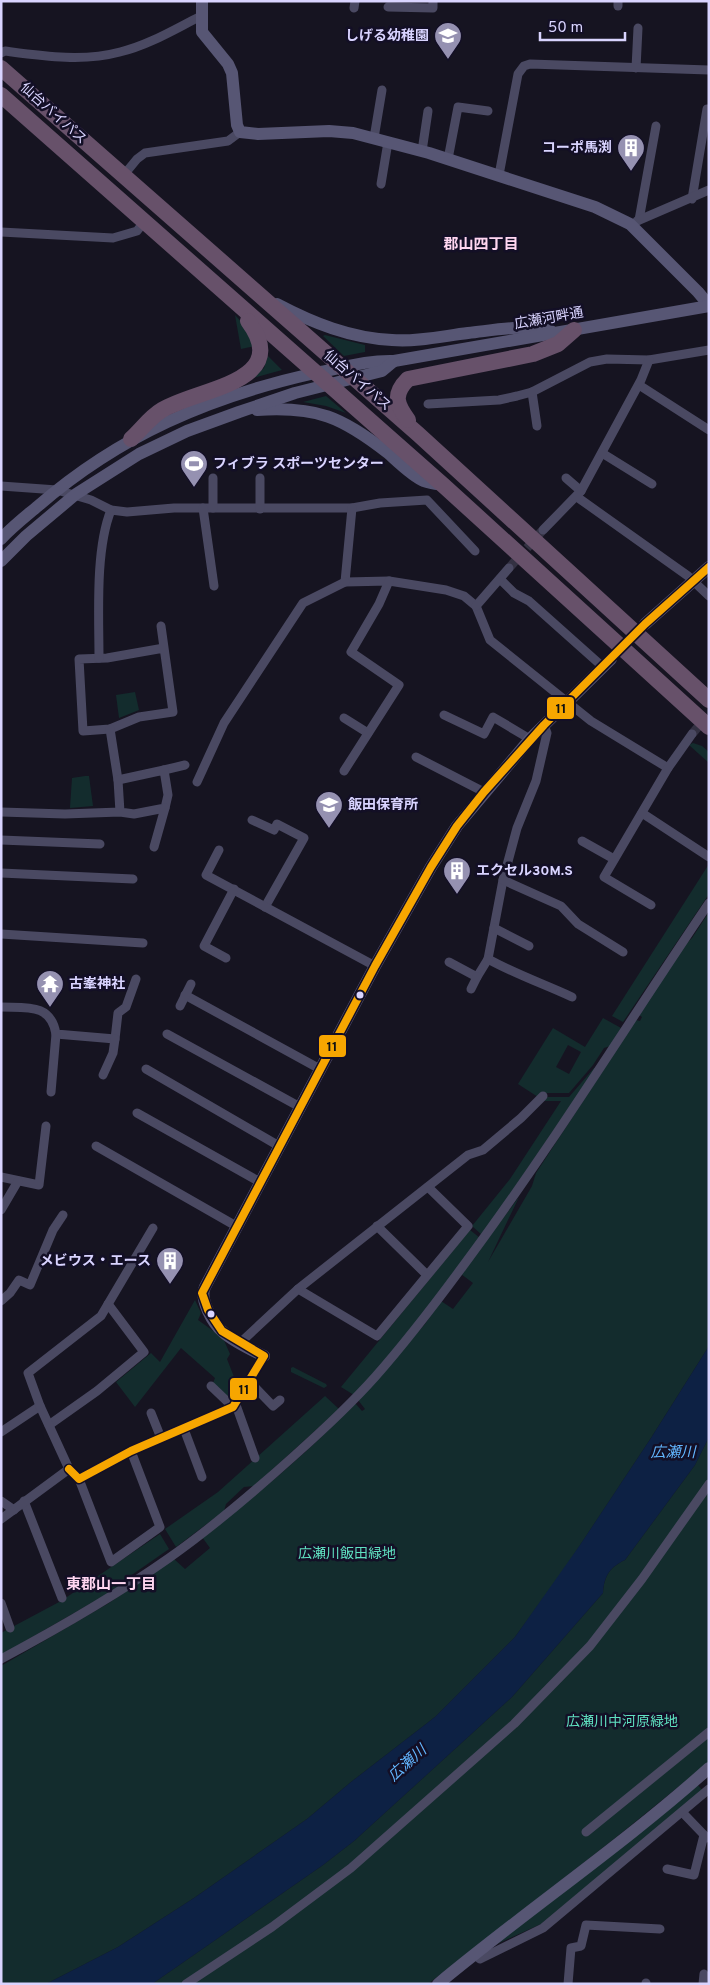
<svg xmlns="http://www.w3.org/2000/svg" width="710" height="1985" viewBox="0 0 710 1985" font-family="Overpass,'Noto Sans JP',sans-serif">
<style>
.green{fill:#132c2d;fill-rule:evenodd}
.water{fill:#0d2144}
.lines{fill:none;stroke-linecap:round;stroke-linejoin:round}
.street-tunnel{stroke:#333142;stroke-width:9;stroke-dasharray:9 4.5;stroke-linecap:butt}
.street{stroke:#4a4962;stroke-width:9}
.secondary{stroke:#575674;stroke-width:12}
.highway{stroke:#67516a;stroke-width:16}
.bus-1-casing{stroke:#130f26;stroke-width:11}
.bus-1{stroke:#f7a600;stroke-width:8}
.bus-dot{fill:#d9d4ff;stroke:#130f26;stroke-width:2}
.labels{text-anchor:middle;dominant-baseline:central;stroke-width:5;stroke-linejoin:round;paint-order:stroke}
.poi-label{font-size:14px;font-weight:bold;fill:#d9d4ff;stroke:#130f26;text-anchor:start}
.street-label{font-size:14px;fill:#d9d4ff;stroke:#130f26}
.park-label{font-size:14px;fill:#5fe0c0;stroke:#130f26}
.neighbourhood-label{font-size:15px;font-weight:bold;fill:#ffd6f0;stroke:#130f26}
.water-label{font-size:15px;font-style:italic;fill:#62b6ff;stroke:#130f26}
.line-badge{stroke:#130f26;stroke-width:2}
.pale-badge-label{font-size:14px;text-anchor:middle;font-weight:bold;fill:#111}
</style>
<rect width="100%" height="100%" fill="#161421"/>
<!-- green -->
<g class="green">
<path d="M235,315l11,12 9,19 -14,3z"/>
<path d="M325,335l40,10v7l-21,4 -21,-20z"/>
<path d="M268,356l14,14 -29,8 11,-10z"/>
<path d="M326,396l20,17 -20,-7 -23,-4z"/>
<path d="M135,692l4,18 -20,8 -3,-23z"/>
<path d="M693,743l9,3 7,6v11l-20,-18z"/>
<path d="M85,776h4l4,30 -23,2 2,-30z"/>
<path d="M709,864v30l-86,128 -11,-6z"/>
<path d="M709,912v434l-58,92 -88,133 -48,66 -80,80 -84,65 -44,37 -113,79 -76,49 -72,37h-45v-318l108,-63 65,-44 11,10 25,-21 -8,-11c54,-41 106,-84 153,-134l7,8 3,-2 -7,-9 67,-76 16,-23 12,8 20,-26 -12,-9 58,-77 -31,65 44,-76 4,-13 100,-153 4,1 2,-4 -3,-2 45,-69 8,-8z"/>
<path d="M603,1018l18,10 -11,18 -6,2 -11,17 -24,28h-26l-5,4 -20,-13 35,-56 32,19zM568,1045l13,7 -12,22 -13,-7z"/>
<path d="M597,1067l-115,168 -10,-9 38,-47 51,-78h-19l3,-4h24l25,-29z"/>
<path d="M470,1230l10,8c-40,54 -81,108 -126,157l-13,-8z"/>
<path d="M195,1300l6,13 -3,7 25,18 7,16 -3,5 11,28 -6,9h-5l-14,-13 2,-5 -34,-30 -46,59 -19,-25 35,-29 9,9z"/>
<path d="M293,1367l33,17 1,2 -3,2 -33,-16v-4z"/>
<path d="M325,1396l14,13 -85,77 -10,1 -18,17 -2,7 -48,36 -11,-18 53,-37z"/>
<path d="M709,1437v325l-95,77 -186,145h-276l171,-119 31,-24 158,-144 91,-104c1,-17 7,-26 22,-33l70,-95z"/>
<path d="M160,1534l9,15 -46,32 -2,5 -120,69v-22l60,-32z"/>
<path d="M697,1784l6,7 -162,133 -51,23z"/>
</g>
<!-- water -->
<path class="water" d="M709,1346v91l-14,28 -70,95c-15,7 -21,16 -22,33l-91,104 -158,144 -31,24 -171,119h-106l72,-37 76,-49 113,-79 44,-37 84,-65 80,-80 65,-92 71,-107z"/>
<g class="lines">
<!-- street-tunnel -->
<g class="street-tunnel">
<path d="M509,568l34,-38"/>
<path d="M692,734l17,-20"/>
</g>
<!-- street -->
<g class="street">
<path d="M618,1v5"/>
<path d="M388,7l45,1v-7"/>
<path d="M354,8l1,-7"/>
<path d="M1,53l4,-2c38,5 78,11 115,1 29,-7 55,-23 81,-36"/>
<path d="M636,68l2,-40"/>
<path d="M374,138l8,-48"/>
<path d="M422,151l6,-40"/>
<path d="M448,159l10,-52 30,4"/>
<path d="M499,175l19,-101 6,-8 6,-2 179,6"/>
<path d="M123,176l14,-17 8,-6 83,-12 12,-9"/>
<path d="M381,184l7,-42"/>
<path d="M692,199l15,-90"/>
<path d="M639,220l17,-94"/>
<path d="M637,221l72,-31"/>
<path d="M1,232l112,6 24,-7 7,-9"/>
<path d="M639,385l70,45"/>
<path d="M532,392l5,34"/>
<path d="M428,404l71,-4 18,-4 15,-4 58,-30 17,-3 42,1 60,-10"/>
<path d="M602,453l50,31"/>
<path d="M566,478l15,13"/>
<path d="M1,486l56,4 34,10 20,10 16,2 47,-4h178l28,-5 47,-3 48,51"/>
<path d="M577,497l111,79 21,20"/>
<path d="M203,508l11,78"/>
<path d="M213,508v-30"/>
<path d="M352,508l-7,74 44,-1 57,9 18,6 12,10 14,34 101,81 77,47"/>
<path d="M260,509v-31"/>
<path d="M543,530l38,-39 60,-111 8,-20"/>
<path d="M500,579l14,14 15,8 74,66"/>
<path d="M476,606l33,-38"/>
<path d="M161,626l12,86 -34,5 -29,12 -27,2 -4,-72 28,-1 57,-10"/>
<path d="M99,658c0,-43 -4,-108 12,-148"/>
<path d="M444,715l40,19 9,-17 37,22"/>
<path d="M344,718l24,15"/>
<path d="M544,725l3,8 -11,48 -19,47 -14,52 -15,79c27,15 56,25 84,38"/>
<path d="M110,729l8,51"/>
<path d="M416,757l68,35"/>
<path d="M164,770l21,-5"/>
<path d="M344,771l55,-86 -48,-33 28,-48 10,-23"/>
<path d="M197,782l27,-59 79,-120 42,-21"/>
<path d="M1,812l64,2 55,-2 14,2 31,-6 3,-13 -4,-25 -46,10 2,32"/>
<path d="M642,813l67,44"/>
<path d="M252,820l22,10 3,-6 27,14 -39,69"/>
<path d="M1,840l99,4"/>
<path d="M582,841l32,18"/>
<path d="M154,847l11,-39"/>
<path d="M219,850l-13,25 169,91"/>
<path d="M1,873l132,6"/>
<path d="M503,880l58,26 17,18 45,28"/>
<path d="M651,905l-47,-28 64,-109 24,-34"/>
<path d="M494,928l35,18"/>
<path d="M1,934l142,9"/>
<path d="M226,958l-22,-12 30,-57"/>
<path d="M449,962l28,15 11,-18"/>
<path d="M471,989l6,-12"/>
<path d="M185,995l135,74"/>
<path d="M180,1006l11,-22"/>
<path d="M1,1007c25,1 50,-4 55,27l59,5 3,-26 8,-6 10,-28"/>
<path d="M167,1034l133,73"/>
<path d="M146,1069l133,77"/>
<path d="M103,1075l10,-22 2,-14"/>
<path d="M51,1092l5,-58"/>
<path d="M137,1113l123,69"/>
<path d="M96,1146l140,80"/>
<path d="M1,1177l38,8 7,-59"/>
<path d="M1,1210l17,-29"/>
<path d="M377,1226l50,49"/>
<path d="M298,1289l79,47 91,-110 -40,-39"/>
<path d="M1,1301l9,-8 9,-13 11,5 23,-55 10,-15"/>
<path d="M240,1343l58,-54 170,-134 15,-5 38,-32 22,-22"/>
<path d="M249,1381l24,25 7,-6"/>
<path d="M211,1386l22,21"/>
<path d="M236,1405l19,53"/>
<path d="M151,1413l10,25"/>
<path d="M49,1425l48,-34 47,-39 -36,-48"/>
<path d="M184,1429l18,48"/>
<path d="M1,1432l39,-26"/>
<path d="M69,1469l10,10 52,-28 102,-44 31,-51"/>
<path d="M79,1479l32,83 49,-35 -29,-76"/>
<path d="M1,1501l13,9"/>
<path d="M24,1501l38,97"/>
<path d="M1,1519l68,-50 -29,-63 -12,-33 73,-57 52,-88"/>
<path d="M1,1603l9,25"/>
<path d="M1,1659c58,-31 114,-63 168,-101 44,-31 86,-67 126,-103 28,-25 55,-50 80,-78 31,-35 60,-73 88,-111 88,-118 164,-242 246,-363"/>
<path d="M682,1812l25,26"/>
<path d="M586,1832l123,-100"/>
<path d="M667,1869l27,6 10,-40"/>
<path d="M474,1954l6,5 63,-31 166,-139"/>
<path d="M186,1984l86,-57 79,-59 163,-144 76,-78 52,-67 67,-95"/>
<path d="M568,1984l3,-36 10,-2 5,-21 74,4"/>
<path d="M646,1984v-1"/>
<path d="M703,1984l1,-10"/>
</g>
<!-- secondary -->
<g class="secondary">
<path d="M202,1v31l26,32 4,9 5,52 3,7 18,2 71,-3 24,2 76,20 166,54 35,17 68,68 11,13"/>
<path d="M277,304c36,19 73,34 115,36 25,2 51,-4 76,-7 28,-3 57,-9 83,-2"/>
<path d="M257,410c60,-4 85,7 131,43 9,8 25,24 36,28 6,2 13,3 19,4"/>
<path d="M1,539c11,-12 24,-22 37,-33 82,-71 171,-109 277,-133 27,-5 52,-13 79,-12l315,-55"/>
<path d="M1,561l25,-25 50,-42 63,-40 48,-23 52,-19 56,-19 87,-22 12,-10"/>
<path d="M645,624l64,-57"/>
<path d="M264,1356c-14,-7 -30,-14 -41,-24 -10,-8 -24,-33 -18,-45l170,-321 56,-99 26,-41 73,-87 81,-80"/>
<path d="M438,1984c89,-74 185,-139 271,-216"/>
</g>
<!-- highway -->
<g class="highway">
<path d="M1,68l417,366 291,266"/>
<path d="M1,95l442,390 266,242"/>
<path d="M408,420c-11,-15 -16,-25 0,-41l125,-25 25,-10 16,-14"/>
<path d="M131,439c10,-9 19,-22 31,-29 36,-22 132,-27 86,-89"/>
</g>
<defs>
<path id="bus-1" d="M69,1469l10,10 52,-28 102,-44 31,-51 -42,-25 -14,-21 -6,-17 173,-327 56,-99 26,-41 27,-34 60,-67 101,-101 64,-57"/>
</defs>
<!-- bus-1 casing -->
<use href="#bus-1" class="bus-1-casing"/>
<!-- bus-1 -->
<use href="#bus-1" class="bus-1"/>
</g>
<!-- icons -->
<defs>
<symbol id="school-pin" viewBox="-11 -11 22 30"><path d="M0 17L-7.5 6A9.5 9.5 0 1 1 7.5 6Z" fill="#9591b1" stroke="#130f26"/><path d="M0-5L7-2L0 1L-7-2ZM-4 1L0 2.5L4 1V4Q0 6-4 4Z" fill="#fff"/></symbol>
<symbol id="building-pin" viewBox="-11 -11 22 30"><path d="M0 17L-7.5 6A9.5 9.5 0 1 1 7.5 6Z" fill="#9591b1" stroke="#130f26"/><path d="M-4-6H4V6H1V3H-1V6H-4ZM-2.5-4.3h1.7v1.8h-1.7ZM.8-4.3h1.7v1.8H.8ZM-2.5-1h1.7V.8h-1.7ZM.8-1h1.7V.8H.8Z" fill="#fff"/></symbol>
<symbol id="stadium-pin" viewBox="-11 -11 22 30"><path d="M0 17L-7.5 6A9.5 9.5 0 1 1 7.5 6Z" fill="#9591b1" stroke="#130f26"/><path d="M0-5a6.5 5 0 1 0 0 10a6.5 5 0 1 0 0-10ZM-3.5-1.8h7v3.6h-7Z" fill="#fff"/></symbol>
<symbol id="temple-pin" viewBox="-11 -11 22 30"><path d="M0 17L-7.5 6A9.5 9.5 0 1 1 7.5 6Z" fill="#9591b1" stroke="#130f26"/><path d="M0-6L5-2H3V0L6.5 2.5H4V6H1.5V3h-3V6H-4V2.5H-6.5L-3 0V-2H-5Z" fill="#fff"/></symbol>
</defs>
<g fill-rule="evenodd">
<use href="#school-pin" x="432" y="20" width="32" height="43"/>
<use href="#building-pin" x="615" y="132" width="32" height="43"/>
<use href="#stadium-pin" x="178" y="448" width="32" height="43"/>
<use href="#school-pin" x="313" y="789" width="32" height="43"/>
<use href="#building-pin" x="441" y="855" width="32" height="43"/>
<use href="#temple-pin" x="34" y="968" width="32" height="43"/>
<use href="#building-pin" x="154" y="1245" width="32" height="43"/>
</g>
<!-- markers -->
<g class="bus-dot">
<circle cx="360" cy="995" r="4.5"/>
<circle cx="211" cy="1314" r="4.5"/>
</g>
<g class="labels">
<!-- poi labels -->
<g class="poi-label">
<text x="429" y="36" text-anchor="end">しげる幼稚園</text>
<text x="612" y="148" text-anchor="end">コーポ馬渕</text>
<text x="213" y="464">フィブラ スポーツセンター</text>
<text x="348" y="805">飯田保育所</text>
<text x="476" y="871">エクセル30M.S</text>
<text x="69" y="984">古峯神社</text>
<text x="151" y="1261" text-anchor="end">メビウス・エース</text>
</g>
<!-- street labels -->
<g class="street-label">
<text transform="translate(53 114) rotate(42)">仙台バイパス</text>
<text transform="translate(549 319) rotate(-10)">広瀬河畔通</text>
<text transform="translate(357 381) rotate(41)">仙台バイパス</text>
</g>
<!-- park labels -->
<g class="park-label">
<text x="347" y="1554">広瀬川飯田緑地</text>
<text x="622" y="1722">広瀬川中河原緑地</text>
</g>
<!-- neighbourhood labels -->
<g class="neighbourhood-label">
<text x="481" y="245">郡山四丁目</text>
<text x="111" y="1585">東郡山一丁目</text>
</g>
<!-- water labels -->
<g class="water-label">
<text x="673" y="1453">広瀬川</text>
<text transform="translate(408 1764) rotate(-42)">広瀬川</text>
</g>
</g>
<g class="line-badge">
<rect x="546" y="696" width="29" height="24" rx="5" fill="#f7a600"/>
<rect x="318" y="1034" width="29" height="24" rx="5" fill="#f7a600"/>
<rect x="229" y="1377" width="29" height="24" rx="5" fill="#f7a600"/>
</g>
<g class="pale-badge-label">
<text x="561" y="713">11</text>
<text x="332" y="1051">11</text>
<text x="244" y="1394">11</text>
</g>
<!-- border -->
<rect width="710" height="1985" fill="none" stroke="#d9d4ff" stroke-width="5"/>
<!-- scale -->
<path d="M540 32v8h85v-8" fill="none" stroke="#d9d4ff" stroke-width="2.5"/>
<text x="548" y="32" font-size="15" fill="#d9d4ff" stroke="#130f26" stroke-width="4" paint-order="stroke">50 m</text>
</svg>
